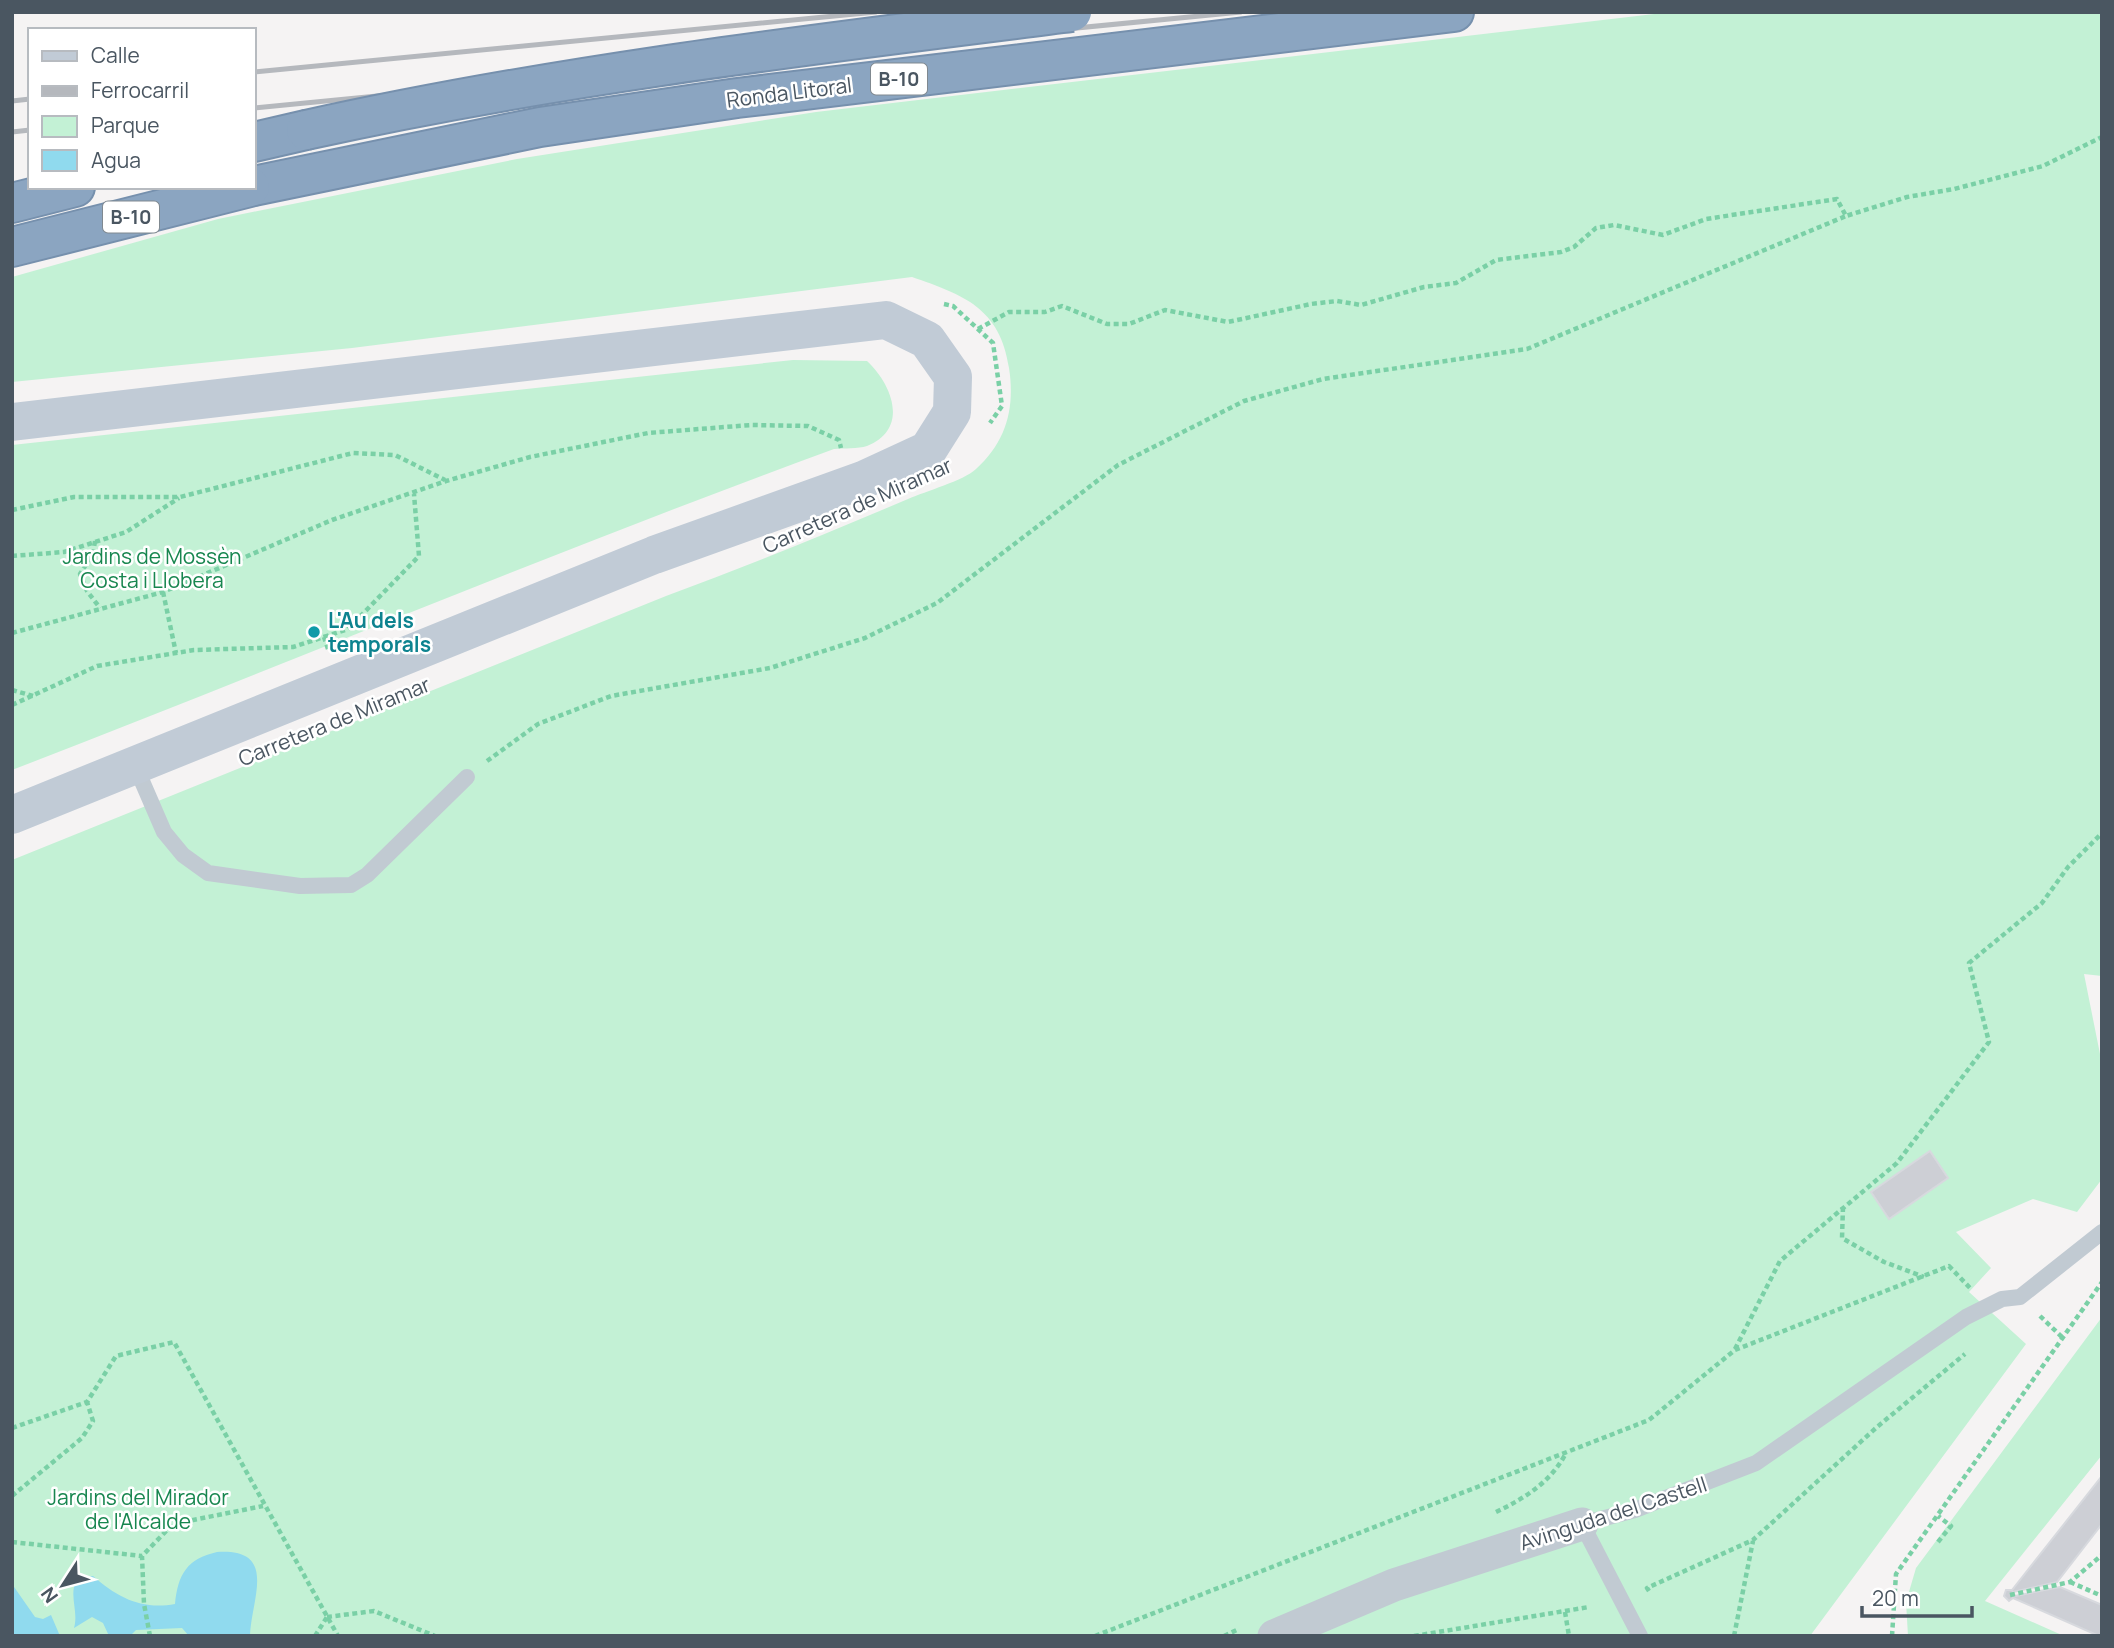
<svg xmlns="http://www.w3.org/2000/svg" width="2114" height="1648" viewBox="0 0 2114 1648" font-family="Manrope,sans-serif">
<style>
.green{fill:#c3f1d5}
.water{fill:#90daee}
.building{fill:#cdcfd5;stroke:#d7d9de;stroke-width:2}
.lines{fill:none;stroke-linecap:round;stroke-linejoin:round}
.highway-casing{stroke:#7690ad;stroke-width:42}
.path{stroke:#7ad0a6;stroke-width:4.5;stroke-dasharray:5 3.5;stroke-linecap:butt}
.lane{stroke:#c1cad2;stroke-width:16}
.street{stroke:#c1cad2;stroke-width:33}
.secondary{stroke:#c1cbd6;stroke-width:38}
.highway{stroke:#8ba5c1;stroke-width:38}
.rail{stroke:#b5b8bd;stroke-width:5}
.highway-bridge-casing{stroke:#7690ad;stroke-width:42;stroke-linecap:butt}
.highway-bridge{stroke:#8ba5c1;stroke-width:38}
.culture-dot{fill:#0f9aa8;stroke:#fff;stroke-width:2.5}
.labels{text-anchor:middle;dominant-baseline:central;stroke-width:5;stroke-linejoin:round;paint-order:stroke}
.shield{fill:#fff;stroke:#808990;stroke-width:2}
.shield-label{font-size:19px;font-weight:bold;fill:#4a5661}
.street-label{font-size:21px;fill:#4a5661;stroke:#fff}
.park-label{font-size:21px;fill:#17864f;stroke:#fff}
.culture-label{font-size:21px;font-weight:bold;fill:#0d838f;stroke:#fff;text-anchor:start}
</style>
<rect width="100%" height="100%" fill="#f5f3f3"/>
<!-- green -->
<g class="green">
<path d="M1671,12h431v964l-18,-2 18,90v115l-25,33 -44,-13 -77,33 35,36 -22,24 57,52 -216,292h-1798v-776l654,-264c82,-30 162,-63 242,-97 18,-8 55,-18 68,-30 31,-28 39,-62 33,-101 -9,-60 -45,-73 -97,-91l-560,71 -340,34v-105l206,-58 299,-60 299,-47z"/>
<path d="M793,360l74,1c25,23 43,68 0,85 -9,3 -23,2 -33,3 -276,101 -547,215 -822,321v-325z"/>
<path d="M2102,1317v138l-117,146 79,35h-156l-2,-34 10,-34z"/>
</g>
<!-- water -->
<g class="water">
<path d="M217,1552c62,-4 34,47 33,84h-61l-7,-8 -46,2 -6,6h-21l-6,-13 -11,-6 -18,11c5,-17 -6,-33 3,-49l16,-3c25,22 49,34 82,28 3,-30 12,-45 42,-52z"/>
<path d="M12,1584l23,33 8,2 8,-4 9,21h-48z"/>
</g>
<!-- building -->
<g class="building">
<path d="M1930,1151l18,27 -59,41 -18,-27z"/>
<path d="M2102,1476v48l-45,58 -44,10 2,4 45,-9 42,18v31h-3l-86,-38 -4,3 -5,-5 2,-6h6z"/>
</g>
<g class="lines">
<defs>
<g id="highway">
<path d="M254,142l52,-12"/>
<path d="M254,186l286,-59 197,-29 717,-86"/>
<path d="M12,203l63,-16"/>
<path d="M12,247l238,-60"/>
</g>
</defs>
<!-- highway casing -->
<use href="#highway" class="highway-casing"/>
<!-- path -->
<g class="path">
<path d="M944,304l9,2 40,37 9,63 -12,17"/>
<path d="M978,329l31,-17h36l17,-6 45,18h22l36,-14 63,12 83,-18 26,-3 24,4 63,-18 32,-4 40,-23 65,-8 13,-5 22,-19 18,-3 49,10 43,-16 131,-20 9,17 61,-19 47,-8 89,-23 59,-29"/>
<path d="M12,510l62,-13h106l173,-44 42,2 50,25"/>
<path d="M95,541l-2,13 -13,20 7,17 13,17"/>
<path d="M12,556l52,-4 62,-20 53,-34"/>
<path d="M163,592l13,61"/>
<path d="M12,633l151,-41 169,-72 114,-39 84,-24 118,-24 103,-8 57,1 31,14 2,8"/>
<path d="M324,637l24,-8 71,-73 -5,-62"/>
<path d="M12,690l21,6"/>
<path d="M12,705l85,-39 97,-16 99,-3 31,-10 4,12"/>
<path d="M487,761l51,-37 73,-28 159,-28 95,-30 72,-35 181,-138 126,-64 79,-22 204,-30 319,-133"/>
<path d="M1843,1207l-1,31 42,24 40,15"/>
<path d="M2040,1316l24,23"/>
<path d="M1735,1349l45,-88 117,-98 92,-121 -20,-79 73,-60 26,-36 34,-34"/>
<path d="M12,1428l75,-26 29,-46 58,-14 164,294"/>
<path d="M12,1496l70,-58 11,-17 -6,-19"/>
<path d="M1496,1512c29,-14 55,-30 70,-59"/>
<path d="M12,1542l130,14"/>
<path d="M1938,1542l13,-16 -13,-10"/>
<path d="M2070,1582l32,14"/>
<path d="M1649,1591l-2,-3 106,-48 124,-113 88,-73"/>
<path d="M2010,1595l60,-13 32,-27"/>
<path d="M1565,1612l4,24"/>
<path d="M327,1617l47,-6 61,25"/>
<path d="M150,1636l-6,-32 -2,-48 31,-32 90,-18"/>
<path d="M315,1636l12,-19"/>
<path d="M1095,1636l554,-216 86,-70 214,-84 21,22"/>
<path d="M1224,1636l15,-7"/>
<path d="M1414,1636l175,-29"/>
<path d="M1734,1636l19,-95"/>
<path d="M1892,1636l4,-62 206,-292"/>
</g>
<!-- lane -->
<g class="lane">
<path d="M135,765l29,67 19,23 25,18 92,13 51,-1 16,-10 100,-98"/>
<path d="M1640,1636l-58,-112 53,-14 121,-47 210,-146 36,-18 18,-2 82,-65"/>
</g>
<!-- street -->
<path class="street" d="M1274,1636l120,-51 188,-61"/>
<!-- secondary -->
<path class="secondary" d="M12,422l874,-102 41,20 26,37 -1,35 -24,38 -65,30 -209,75 -642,260"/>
<!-- highway -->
<use href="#highway" class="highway"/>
<!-- rail -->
<g class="rail">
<path d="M254,72l622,-60"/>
<path d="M12,101l18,-2"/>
<path d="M254,108l987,-96"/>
<path d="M12,132l18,-2"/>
</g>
<defs>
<path id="highway-bridge" d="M306,130c253,-56 510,-86 766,-118"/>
</defs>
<!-- highway-bridge casing -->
<use href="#highway-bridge" class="highway-bridge-casing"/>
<!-- highway-bridge -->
<use href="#highway-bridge" class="highway-bridge"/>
</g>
<!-- markers -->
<circle class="culture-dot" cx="314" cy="632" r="7"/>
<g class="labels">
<!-- shield labels -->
<g class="shield">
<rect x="871" y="63.5" width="56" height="31" rx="5"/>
<rect x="103" y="201.5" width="56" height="31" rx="5"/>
</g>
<g class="shield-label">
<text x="899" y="79">B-10</text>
<text x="131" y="217">B-10</text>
</g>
<!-- street labels -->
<g class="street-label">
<text transform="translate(789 92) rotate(-7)">Ronda Litoral</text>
<text transform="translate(857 505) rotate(-24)">Carretera de Miramar</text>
<text transform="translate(334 721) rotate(-22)">Carretera de Miramar</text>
<text transform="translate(1613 1513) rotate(-18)">Avinguda del Castell</text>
</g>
<!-- park labels -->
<g class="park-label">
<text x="152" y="556">Jardins de Mossèn<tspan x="152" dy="24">Costa i Llobera</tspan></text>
<text x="138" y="1497">Jardins del Mirador<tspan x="138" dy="24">de l'Alcalde</tspan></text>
</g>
<!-- culture labels -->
<g class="culture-label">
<text x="328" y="620">L'Au dels<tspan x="328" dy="24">temporals</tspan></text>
</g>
</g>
<!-- border -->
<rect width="2114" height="1648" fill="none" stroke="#4a5661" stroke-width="28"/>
<!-- legend -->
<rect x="28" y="28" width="228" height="161" fill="#ffffff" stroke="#b7bbc0" stroke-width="2"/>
<rect x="42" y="51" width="35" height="10" fill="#c1cbd6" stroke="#b7bbc0" stroke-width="2"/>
<text x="91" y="63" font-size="21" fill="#4a5661">Calle</text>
<rect x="42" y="86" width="35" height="10" fill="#b5b8bd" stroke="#b7bbc0" stroke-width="2"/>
<text x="91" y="98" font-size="21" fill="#4a5661">Ferrocarril</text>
<rect x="42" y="116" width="35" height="21" fill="#c3f1d5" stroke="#b7bbc0" stroke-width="2"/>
<text x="91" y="133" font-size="21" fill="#4a5661">Parque</text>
<rect x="42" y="150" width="35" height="21" fill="#90daee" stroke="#b7bbc0" stroke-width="2"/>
<text x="91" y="168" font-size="21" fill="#4a5661">Agua</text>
<!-- north arrow -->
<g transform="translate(63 1585) rotate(234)" stroke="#ffffff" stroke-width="5" paint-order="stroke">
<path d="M0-5L12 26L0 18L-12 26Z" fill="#4a5661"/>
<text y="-10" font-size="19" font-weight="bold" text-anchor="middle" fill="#4a5661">N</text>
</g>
<!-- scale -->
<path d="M1862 1606v10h110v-10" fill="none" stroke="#4a5661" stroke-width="3.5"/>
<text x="1872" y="1606" font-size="21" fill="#4a5661" stroke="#ffffff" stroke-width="5" paint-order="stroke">20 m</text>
</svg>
